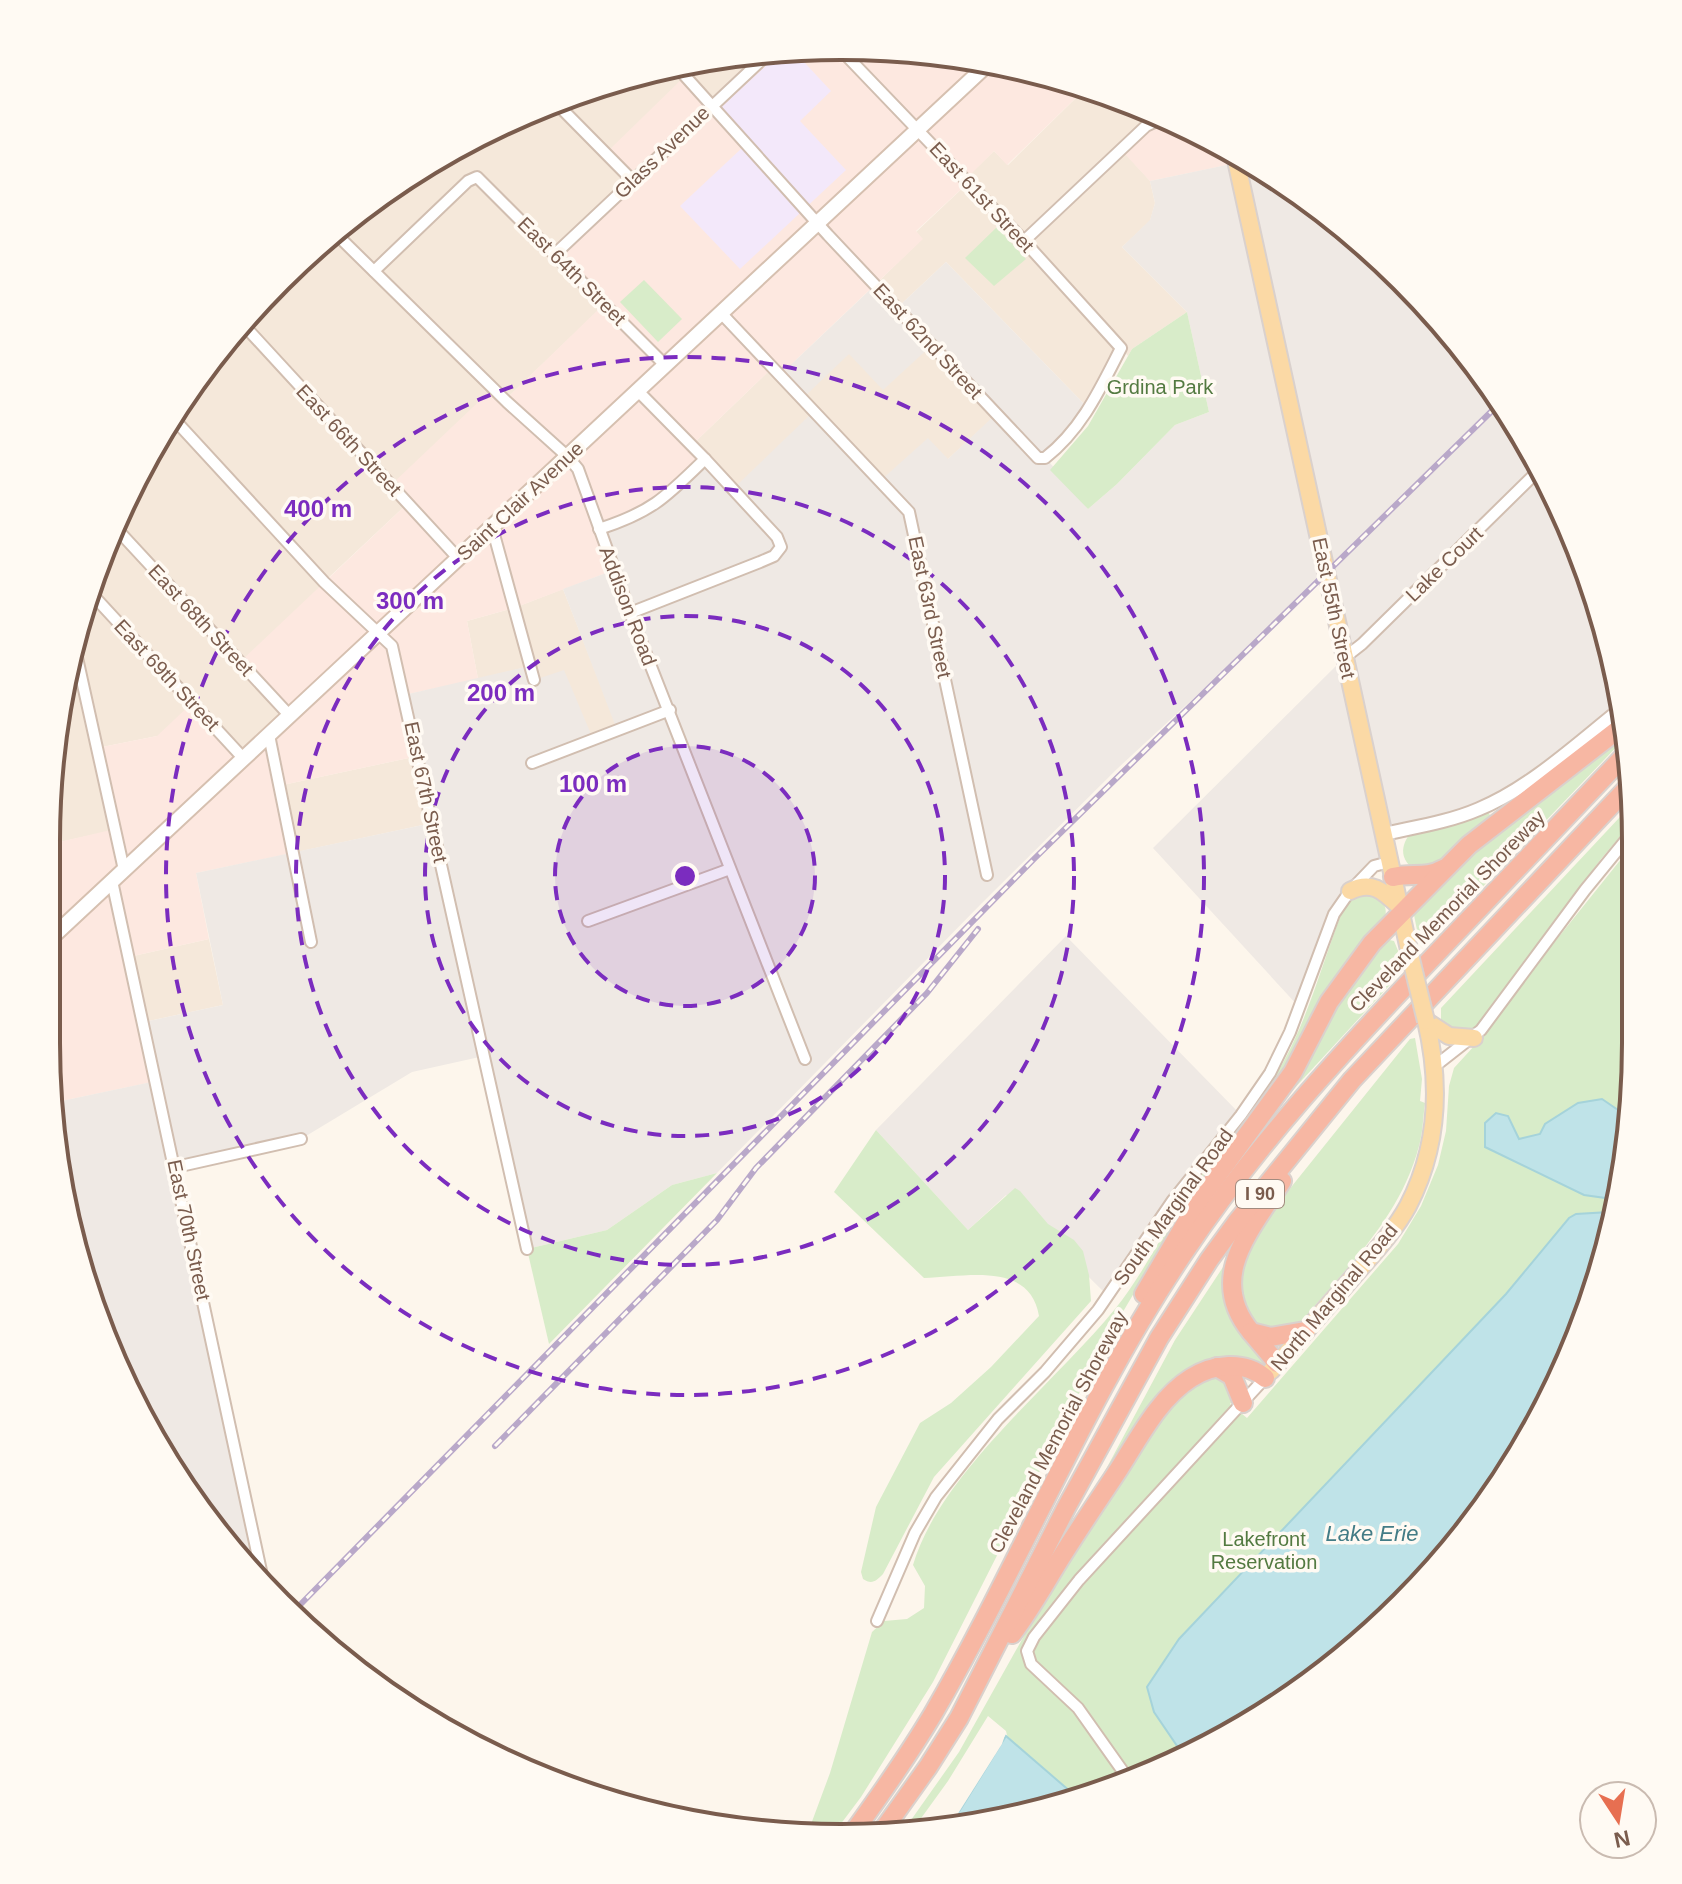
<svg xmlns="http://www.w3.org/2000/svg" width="1682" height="1884" viewBox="0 0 1682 1884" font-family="Arial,sans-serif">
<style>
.residential{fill:#f5e8da}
.commercial{fill:#fde8e0}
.industrial{fill:#efe9e4}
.education{fill:#f3e8fa}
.green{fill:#d8ecc9}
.water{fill:#bfe3e8;stroke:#a5d3da;stroke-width:2}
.pier{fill:#fdf6ec}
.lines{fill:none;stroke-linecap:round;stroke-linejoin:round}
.minor-casing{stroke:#d1beb0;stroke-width:14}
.tertiary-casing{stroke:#d1beb0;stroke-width:16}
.secondary-casing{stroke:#d6c0b0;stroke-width:18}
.primary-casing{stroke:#dad1cd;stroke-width:20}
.motorway-casing{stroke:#dad1cd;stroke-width:22}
.minor{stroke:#fff;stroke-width:10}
.tertiary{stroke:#fff;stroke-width:12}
.secondary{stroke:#fff;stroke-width:14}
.primary{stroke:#fbd9a5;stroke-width:16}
.motorway{stroke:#f7b7a3;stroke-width:18}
.rail-casing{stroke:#b9a8c9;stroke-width:6}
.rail{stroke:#fffaf3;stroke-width:3;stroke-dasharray:9;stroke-linecap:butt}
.primary-bridge-casing{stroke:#dad1cd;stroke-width:20;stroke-linecap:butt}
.primary-bridge{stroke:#fbd9a5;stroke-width:16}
.ring{fill:none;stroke:#7b2cbf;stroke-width:4;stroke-dasharray:14 10}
.labels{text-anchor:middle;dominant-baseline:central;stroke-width:7;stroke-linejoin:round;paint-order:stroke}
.shield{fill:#fffaf3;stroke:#a28b7f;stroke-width:2}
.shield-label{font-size:18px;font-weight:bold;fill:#7a5c4d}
.street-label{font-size:20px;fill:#7a5c4d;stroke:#fffaf3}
.park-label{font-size:20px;fill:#537a41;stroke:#fffaf3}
.water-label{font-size:22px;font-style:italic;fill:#437c86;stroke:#fffaf3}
.rim{fill:none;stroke:#7a5c4d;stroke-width:4}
.centre{fill:#7b2cbf;stroke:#fffaf3;stroke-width:4}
.ring-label{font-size:24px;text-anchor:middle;font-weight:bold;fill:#7b2cbf;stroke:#fffaf3;stroke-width:7;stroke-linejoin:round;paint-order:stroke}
</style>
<rect width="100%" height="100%" fill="#fdf6ec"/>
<!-- residential -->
<g class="residential">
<path d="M771,51l-138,130 -28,123 -100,96 -97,103 -84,79 -34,134 -46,43 -87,-23 -60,12 18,82 -60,13 6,-157 45,-149 47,-94 91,-127 113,-106 133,-82 146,-55z"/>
<path d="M1088,86l75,32 -42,31 29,32 5,22 -5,18 -28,26 65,65 -55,37 -4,7 -6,-7 -33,60 -143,-147 -49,46 -22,-23 47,-46 -6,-7 52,-49 -3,-4 29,-28 14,14z"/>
<path d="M932,345l65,69 -50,46 -67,21 -147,8 -41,-44 81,-78 76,-13z"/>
<path d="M563,589l55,141 -25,10 -59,-60 -4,-14 -52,13 -11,-58 47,-13z"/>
<path d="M418,756l14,67 -140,30 -14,-67z"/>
<path d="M209,939l14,66 -79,17 -15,-65z"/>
</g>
<!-- commercial -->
<g class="commercial">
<path d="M789,48l51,1 17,17 17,-15 71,2 143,33 -81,79 -13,-14 -28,28 3,3 -53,49 7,8 -143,136 -8,-7 -80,77 13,14 -91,111 -100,38 -47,13 11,58 -74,16 14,61 -140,30 14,67 -96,20 13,66 -80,18 28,124 -105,22 -6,-60 9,-200 60,-14 -18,-81 60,-12 35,-33 52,55 45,-42 -49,-54 167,-158 -16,-19 102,-97 13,11 98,-95 -49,-50 78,-73 -27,-28 79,-77 27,28 59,-53z"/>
<path d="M1163,118l71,33 3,12 -87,18 -29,-31z"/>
</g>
<!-- industrial -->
<g class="industrial">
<path d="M1239,153l127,91 106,113 82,133 55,146 12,73 -128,94 -109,31 5,28 -16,4 -32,37 -42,104 -146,-159 191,-190 -18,-82 -208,192 -136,135 -265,270 -45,12 -65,45 -80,19 -43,-193 -72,16 -111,67 -125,28 87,413 -52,-53 -83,-133 -67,-195 -9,-96 104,-22 -12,-59 79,-17 -27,-132 236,-50 -28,-128 126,-29 4,14 30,-10 29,69 24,-9 -54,-141 51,-19 -15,-41 34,-11 72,-59 28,30 81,-78 66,70 48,-43 20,21 48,-45 -64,-69 -49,45 -34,-36 -47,45 -22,-24 95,-90 22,23 49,-46 143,147 -43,49 42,51 29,-25 58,-59 34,-13 -22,-100 -65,-65 28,-27 5,-17 -5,-22 86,-18z"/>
<path d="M1066,936l175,179 -133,181 -102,-101 -38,35 -92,-100z"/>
</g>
<!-- education -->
<path class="education" d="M785,48h6l40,43 -31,30 46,49 -106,99 -60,-63 62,-58 -30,-32z"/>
<!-- green -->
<g class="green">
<path d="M997,227l29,32 -32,27 -29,-28z"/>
<path d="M644,280l38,39 -24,23 -38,-40z"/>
<path d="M1187,312l22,100 -34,13 -58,59 -29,25 -38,-39 38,-44 44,-77z"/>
<path d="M1625,733l1,4 -201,210 -2,-6 -4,-1 -6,-30 48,-52z"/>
<path d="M1634,802v18l-33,39 -123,166 -10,7 -20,-2 -7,-9v-13z"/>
<path d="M1488,811l4,9 -53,46 -25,4c-13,-11 -14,-22 -5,-35z"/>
<path d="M1634,843v252l-25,153 -55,146 -83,133 -106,114 -172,115 -134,50 -44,-38 -9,-37 -18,-15 -40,65 -34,47 -10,2 55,-78 89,-159 103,-160 33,-40 23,-15 18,-2 9,23 -4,5 17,14 151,-174 23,-38 17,-41 8,-34 3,-45 5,-18 32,-35 59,-79z"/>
<path d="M1370,889c13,12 20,17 13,35l-236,347 -43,73 -171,338 -72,115 -30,40 -24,-2 23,-62 42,-141 12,-11 23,-2 17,-11 1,-22 -12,-21c27,-92 141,-181 202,-256 30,-37 51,-83 78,-122 30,-44 67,-81 92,-128 25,-47 38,-98 57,-147l9,-13z"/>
<path d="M1385,939l9,2 5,12 1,21 -109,118 -5,-2 33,-62z"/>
<path d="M1415,1038l7,41 -2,22 5,2c-2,14 -2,29 -6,43 -18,69 -68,117 -113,170l-13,13 -30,3 -16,-13 -9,-40 8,-29 46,-64 118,-147z"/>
<path d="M876,1130l92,100 47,-42 5,3 28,33 26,16 9,11 6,24 2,26 -157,176 -51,97c-7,7 -11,11 -20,5l-2,-7 15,-65 44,-84 31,-20 40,-36 48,-51c-9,-55 -73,-39 -115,-38l-90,-86z"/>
<path d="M717,1173l-168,171 -22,-95 80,-19 65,-45z"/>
<path d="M1229,1258l-3,28 41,73 -4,6 -9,-3 -67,13 -98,126 86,-161z"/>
</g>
<!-- water -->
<g class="water">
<path d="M1602,1099l19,13 10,1 -22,135 -55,146 -83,133 -106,114 -179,118 -32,-47 -7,-25 32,-48 327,-345 63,-76 7,-4 33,-2 -4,-14 -21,-3 -99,-48v-24l11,-10 12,3 11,23 21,-5 5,-10 33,-21z"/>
<path d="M1006,1736l73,63 -33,12 -94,12z"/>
</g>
<!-- pier -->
<path class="pier" d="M1006,1732l-4,12 -50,79 -4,1 54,-91z"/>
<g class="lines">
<defs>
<g id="minor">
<path d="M676,66l152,169 210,223h7c37,-29 55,-69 76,-110l-97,-107 -184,-192"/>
<path d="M556,103l77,78"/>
<path d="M334,232l173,170 61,55 10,12 52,144 175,446"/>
<path d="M1024,241l122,-115 17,-8"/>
<path d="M555,254l216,-203"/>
<path d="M374,271l94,-90 9,-4 188,188"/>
<path d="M721,313l188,199 78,363"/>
<path d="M240,321l218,237"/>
<path d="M172,417l152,165 68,64 135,603"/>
<path d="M113,525l177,191"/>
<path d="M492,527l42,153"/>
<path d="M599,529c53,-17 67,-32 106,-70"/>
<path d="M90,592l154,167"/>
<path d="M630,613l130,-51 14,-6 7,-9 -4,-10 -72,-78 -67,-68"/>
<path d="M74,644l50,226"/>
<path d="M1344,658l18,-14 179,-176"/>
<path d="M269,735l42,207"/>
<path d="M532,763l138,-53"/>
<path d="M112,881l151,699"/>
<path d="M588,921l142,-52"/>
<path d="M1435,1066l46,-36 104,-140 49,-60"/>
<path d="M176,1167l125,-28"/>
<path d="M877,1621l38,-88 21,-36 62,-78 47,-47 53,-62 75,-110 68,-85 29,-42 20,-41 44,-118 16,-23 24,-25 15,-4"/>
<path d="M1129,1780l-51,-72 -47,-44 -4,-13 7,-14 45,-57 186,-202"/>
</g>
<path id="tertiary" d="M1384,834c31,-7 65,-12 95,-25 51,-21 99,-66 142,-100"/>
<path id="secondary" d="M50,939l939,-876"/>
<g id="primary">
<path d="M1234,151l177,808"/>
<path d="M1350,891c22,-11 33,0 49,15"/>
<path d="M1426,1021l23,15 25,2"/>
<path d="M1271,1371c27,-31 54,-62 81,-93 19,-22 42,-46 56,-72 30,-58 33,-122 18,-185"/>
</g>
<g id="motorway">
<path d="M1393,877c18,-5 33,2 50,-8"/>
<path d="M1282,1181c-31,49 -76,96 -31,151l20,5 34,-6"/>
<path d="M1144,1294l56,-95 93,-127 36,-70 43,-59 97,-98 155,-120"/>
<path d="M1251,1332l26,31"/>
<path d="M1217,1367l15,9 11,27"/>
<path d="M1012,1634c19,-25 33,-51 50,-78 18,-29 38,-58 57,-87 20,-31 40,-71 72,-91 22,-14 53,-18 74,0"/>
<path d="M881,1833l47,-66 31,-49 107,-210 93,-170 50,-78 27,-37 116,-143 281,-298"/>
<path d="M850,1837c29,-40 58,-81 83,-123 88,-152 153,-317 252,-463 71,-106 159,-201 248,-294 65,-68 130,-136 195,-205"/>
</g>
</defs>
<!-- minor casing -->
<use href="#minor" class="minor-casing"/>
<!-- tertiary casing -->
<use href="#tertiary" class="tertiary-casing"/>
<!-- secondary casing -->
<use href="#secondary" class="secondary-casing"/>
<!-- primary casing -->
<use href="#primary" class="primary-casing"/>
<!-- motorway casing -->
<use href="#motorway" class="motorway-casing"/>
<!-- minor -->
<use href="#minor" class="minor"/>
<!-- tertiary -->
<use href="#tertiary" class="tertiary"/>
<!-- secondary -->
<use href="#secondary" class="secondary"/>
<!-- primary -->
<use href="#primary" class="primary"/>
<!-- motorway -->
<use href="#motorway" class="motorway"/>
<defs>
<g id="rail">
<path d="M495,1446l222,-226 39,-52 171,-175 51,-64"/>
<path d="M294,1611l740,-752 466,-456"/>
</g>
</defs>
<!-- rail casing -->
<use href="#rail" class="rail-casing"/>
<!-- rail -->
<use href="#rail" class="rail"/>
<defs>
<path id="primary-bridge" d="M1411,959l15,62"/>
</defs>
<!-- primary-bridge casing -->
<use href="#primary-bridge" class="primary-bridge-casing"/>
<!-- primary-bridge -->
<use href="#primary-bridge" class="primary-bridge"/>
</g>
<!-- distance rings -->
<circle cx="685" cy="876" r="130" fill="#7b2cbf" fill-opacity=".12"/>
<g class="ring">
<circle cx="685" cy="876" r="130"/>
<circle cx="685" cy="876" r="260"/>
<circle cx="685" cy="876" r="389"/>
<circle cx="685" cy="876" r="519"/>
</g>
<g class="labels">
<!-- shield labels -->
<rect class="shield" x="1236" y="1180" width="48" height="28" rx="6"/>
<g class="shield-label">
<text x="1260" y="1194">I 90</text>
</g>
<!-- street labels -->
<g class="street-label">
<text transform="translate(662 152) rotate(-44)">Glass Avenue</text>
<text transform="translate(982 197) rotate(47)">East 61st Street</text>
<text transform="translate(572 271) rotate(45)">East 64th Street</text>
<text transform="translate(928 341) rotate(47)">East 62nd Street</text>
<text transform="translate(349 440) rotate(47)">East 66th Street</text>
<text transform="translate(520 501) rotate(-43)">Saint Clair Avenue</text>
<text transform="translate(1444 564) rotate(-44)">Lake Court</text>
<text transform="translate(628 606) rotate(69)">Addison Road</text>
<text transform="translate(930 607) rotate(78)">East 63rd Street</text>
<text transform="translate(1334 608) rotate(78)">East 55th Street</text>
<text transform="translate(201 620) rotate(47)">East 68th Street</text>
<text transform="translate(167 675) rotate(47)">East 69th Street</text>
<text transform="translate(426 792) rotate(78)">East 67th Street</text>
<text transform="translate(1447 911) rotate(-46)">Cleveland Memorial Shoreway</text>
<text transform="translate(1173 1207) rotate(-54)">South Marginal Road</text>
<text transform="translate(189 1230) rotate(78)">East 70th Street</text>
<text transform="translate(1334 1297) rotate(-50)">North Marginal Road</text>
<text transform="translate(1058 1432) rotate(-62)">Cleveland Memorial Shoreway</text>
</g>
<!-- park labels -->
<g class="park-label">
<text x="1160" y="387">Grdina Park</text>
<text x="1264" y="1539">Lakefront<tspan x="1264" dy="23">Reservation</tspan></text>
</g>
<!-- water labels -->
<g class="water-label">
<text x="1372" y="1533">Lake Erie</text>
</g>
</g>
<!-- crop -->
<path d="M0 0H1682V1884H0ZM841 60H841A781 781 0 0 1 1622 841V1043A781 781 0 0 1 841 1824H841A781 781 0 0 1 60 1043V841A781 781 0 0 1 841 60Z" fill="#fffaf3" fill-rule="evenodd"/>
<path class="rim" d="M841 60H841A781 781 0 0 1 1622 841V1043A781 781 0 0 1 841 1824H841A781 781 0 0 1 60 1043V841A781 781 0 0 1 841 60Z"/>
<circle cx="685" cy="876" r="12" class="centre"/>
<g class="ring-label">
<text x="318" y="517">400 m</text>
<text x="410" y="609">300 m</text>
<text x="501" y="701">200 m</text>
<text x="593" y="792">100 m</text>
</g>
<!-- north arrow -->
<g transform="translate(1618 1820) rotate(168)"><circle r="38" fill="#fffaf3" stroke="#cabbb1" stroke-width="2"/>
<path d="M0-6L14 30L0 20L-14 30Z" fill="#e76f51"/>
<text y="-12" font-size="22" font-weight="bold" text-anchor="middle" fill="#7a5c4d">N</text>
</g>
</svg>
